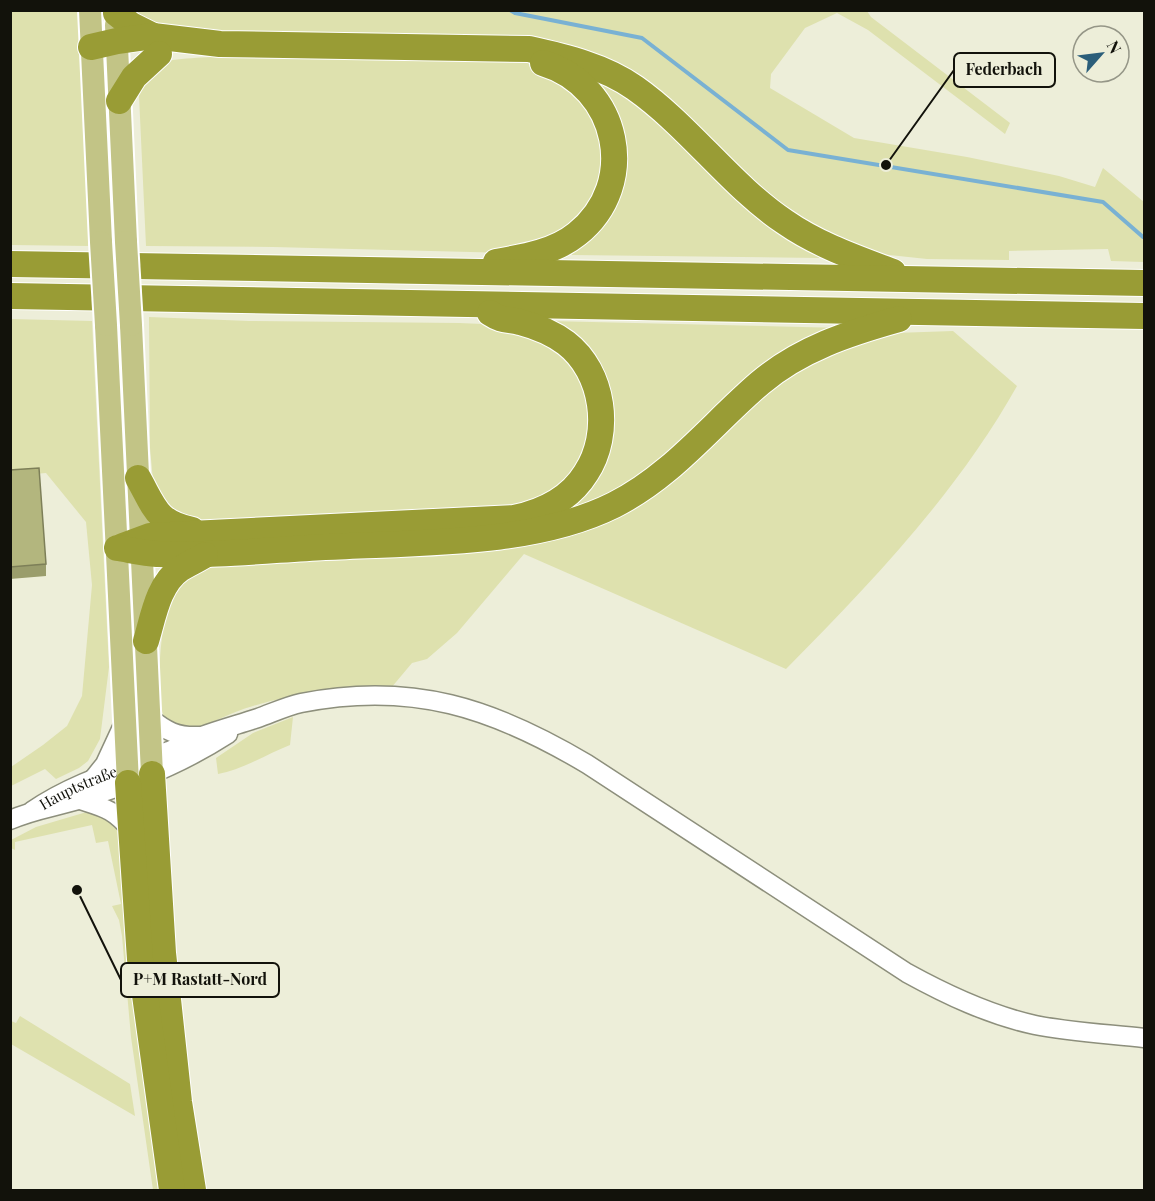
<svg xmlns="http://www.w3.org/2000/svg" width="1155" height="1201" viewBox="0 0 1155 1201" font-family="'Playfair Display',serif">
<style>
.green{fill:#dee1ae}
.lines{fill:none;stroke-linecap:round;stroke-linejoin:round}
.stream{stroke:#79b1d3;stroke-width:4}
.minor-casing{stroke:#8d8f7c;stroke-width:21}
.major-casing{stroke:#fff;stroke-width:26}
.highway-casing{stroke:#fff;stroke-width:28}
.minor{stroke:#fff;stroke-width:18}
.major{stroke:#c2c486;stroke-width:22}
.highway{stroke:#999c35;stroke-width:26}
.major-bridge-casing{stroke:#fff;stroke-width:26;stroke-linecap:butt}
.major-bridge{stroke:#c2c486;stroke-width:22}
.wall{fill:#9a9d6c}
.building{fill:#b3b67e;stroke:#7d7f58;stroke-width:1.5}
.labels{text-anchor:middle;dominant-baseline:central;stroke-width:6;stroke-linejoin:round;paint-order:stroke}
.street-label{font-size:15px;fill:#12120b;stroke:#edeed9}
.leader{fill:none;stroke:#12120b;stroke-width:2}
.callout-dot{fill:#12120b;stroke:#edeed9;stroke-width:2}
.callout{fill:#edeed9;stroke:#12120b;stroke-width:2}
.callout-label{font-size:16px;text-anchor:middle;font-weight:bold;fill:#12120b}
</style>
<rect width="100%" height="100%" fill="#edeed9"/>
<!-- green -->
<g class="green">
<path d="M11,11h69l10,235 -79,-1z"/>
<path d="M126,11h741l4,6 139,106 -5,11 -137,-104 -31,-17 -32,15 -34,46 -1,14 84,50 113,19 92,19 36,11 8,-19 41,34v60l-33,-1 -3,-12 -99,2v9l-82,-1 -47,-5 -78,-30 -138,-123 -133,-60 -312,-10 -66,-5z"/>
<path d="M226,56l254,2 45,4 36,13 45,58v40l-34,57 -60,23 -239,-6 -127,-1 -7,-150c5,-11 10,-25 21,-32 11,-7 51,-6 66,-8z"/>
<path d="M591,72l30,14 199,165 -1,7 -247,-3 -4,-7 41,-41z"/>
<path d="M149,317l100,4 210,2 48,2 58,24 28,45 -7,67 -52,46 -338,17 -30,-13 -13,-30 -3,-33z"/>
<path d="M11,319l81,2 17,346 -9,72 -12,22 -9,7 -23,11 -11,-10 -34,17v-19l32,-22 24,-19 15,-30 10,-111 -6,-63 -40,-49 -35,3z"/>
<path d="M549,321l294,7 -228,168 -58,19 56,-103 -3,-23 -7,-17z"/>
<path d="M953,331l64,55c-60,107 -145,196 -231,283l-262,-115 -67,79 -30,26 -15,4 -21,25c-47,3 -93,4 -138,18 -22,6 -42,18 -64,25l-25,-12c-9,-28 -4,-102 10,-129 5,-9 21,-17 29,-23l368,-38 240,-172 84,-24z"/>
<path d="M293,717l-3,28c-23,9 -48,25 -72,29l-2,-16 37,-25z"/>
<path d="M90,811h11l18,17 45,362h-11l-22,-153 -9,-101 -3,-16 -7,-14 9,-2 -13,-63 -12,2 -4,-18 -77,17v8l-4,-2v-8l25,-13z"/>
<path d="M20,1016l110,68 5,32 -124,-72v-23l5,2z"/>
</g>
<g class="lines">
<!-- stream -->
<path class="stream" d="M510,10l5,3 127,25 146,112 315,52 40,35"/>
<defs>
<g id="minor">
<path d="M150,718c16,13 27,19 49,18"/>
<path d="M93,779l12,-15 19,-41"/>
<path d="M80,800c25,8 33,9 51,30"/>
<path id="s1" d="M32,811c42,-29 90,-42 137,-60 11,-5 22,-11 33,-15 19,-7 38,-12 56,-18 14,-5 29,-12 43,-15 111,-22 192,5 286,61l320,209c40,22 82,42 128,52 35,7 73,9 109,13"/>
<path d="M10,820c25,-11 46,-13 71,-21 51,-15 102,-36 147,-65"/>
</g>
<g id="major">
<path d="M90,10l11,232"/>
<path d="M116,25l10,217"/>
<path d="M106,325l22,458"/>
<path d="M131,325l21,449"/>
</g>
<g id="highway">
<path d="M116,13l15,12 22,11"/>
<path d="M91,47l26,-6 36,-5 67,8 309,5c36,8 75,17 106,39 54,38 96,98 150,134 33,23 71,36 108,50"/>
<path d="M119,101l15,-24 25,-23"/>
<path d="M496,262c28,-5 59,-10 81,-28 63,-50 42,-148 -34,-171"/>
<path d="M10,264l1134,19"/>
<path d="M10,296l1134,20"/>
<path d="M138,478c17,30 18,44 54,52"/>
<path d="M123,546l27,-10 364,-18c29,-6 56,-19 72,-45 26,-39 18,-101 -20,-130 -12,-9 -31,-17 -46,-21 -13,-3 -18,-1 -30,-9"/>
<path d="M117,548c13,2 27,5 40,6 56,2 112,-4 168,-7 91,-5 207,-1 289,-42 58,-29 98,-81 146,-122 40,-34 89,-50 139,-64"/>
<path d="M146,641c7,-23 12,-57 34,-72 8,-5 17,-9 25,-14"/>
<path d="M152,774l11,179 16,149 14,88"/>
<path d="M128,783l12,176 32,231"/>
</g>
</defs>
<!-- minor casing -->
<use href="#minor" class="minor-casing"/>
<!-- major casing -->
<use href="#major" class="major-casing"/>
<!-- highway casing -->
<use href="#highway" class="highway-casing"/>
<!-- minor -->
<use href="#minor" class="minor"/>
<!-- major -->
<use href="#major" class="major"/>
<!-- highway -->
<use href="#highway" class="highway"/>
<defs>
<g id="major-bridge">
<path d="M101,242l5,83"/>
<path d="M126,242l5,83"/>
</g>
</defs>
<!-- major-bridge casing -->
<use href="#major-bridge" class="major-bridge-casing"/>
<!-- major-bridge -->
<use href="#major-bridge" class="major-bridge"/>
</g>
<!-- wall -->
<path class="wall" d="M10,470l36,94v12l-36,3z"/>
<!-- building -->
<path class="building" d="M39,468l7,96 -36,3v-97z"/>
<g class="labels">
<!-- street labels -->
<g class="street-label">
<text stroke="none"><textPath href="#s1" startOffset="52">Hauptstraße</textPath></text>
</g>
</g>
<!-- callouts -->
<path class="leader" d="M886 165L954 70M77 890L121 980"/>
<g class="callout-dot">
<circle cx="886" cy="165" r="6"/>
<circle cx="77" cy="890" r="6"/>
</g>
<g class="callout">
<rect x="954" y="53" width="101" height="34" rx="6"/>
<rect x="121" y="963" width="158" height="34" rx="6"/>
</g>
<g class="callout-label">
<text x="1004" y="75">Federbach</text>
<text x="200" y="985">P+M Rastatt-Nord</text>
</g>
<!-- border -->
<rect width="1155" height="1201" fill="none" stroke="#12120b" stroke-width="24"/>
<!-- north arrow -->
<g transform="translate(1101 54) rotate(62)"><circle r="28" fill="#edeed9" stroke="#959687" stroke-width="1.5"/>
<path d="M0-4.5L10 22L0 15L-10 22Z" fill="#2b5e7a"/>
<text y="-9" font-size="16" font-weight="bold" text-anchor="middle" fill="#12120b">N</text>
</g>
</svg>
